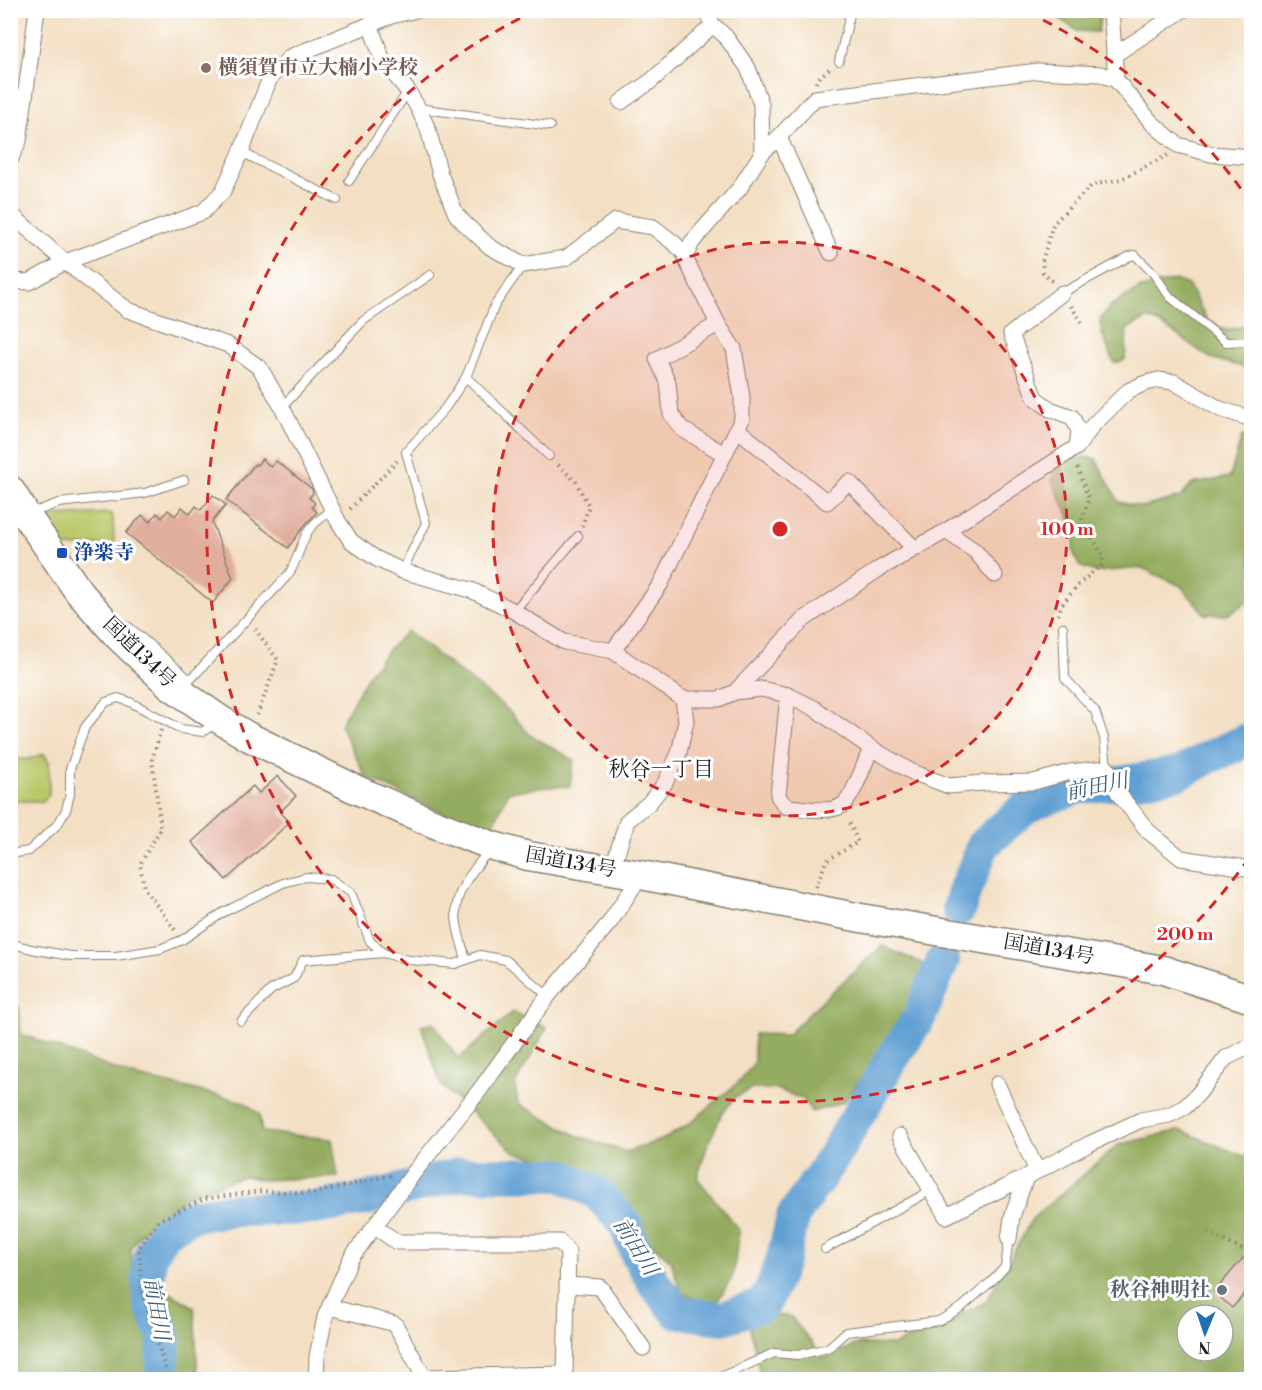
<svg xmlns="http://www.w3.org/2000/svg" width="1262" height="1390" viewBox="0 0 1262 1390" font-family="'Libre Bodoni','Noto Serif JP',serif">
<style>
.green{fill:#bbc86a;stroke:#6c7243;stroke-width:1.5}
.forest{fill:#94ac5e;stroke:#58643d;stroke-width:1.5;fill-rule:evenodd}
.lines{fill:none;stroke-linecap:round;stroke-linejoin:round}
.river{stroke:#5f9fd2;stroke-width:34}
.building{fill:#e1ae9d}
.lane-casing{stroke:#887e70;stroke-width:10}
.street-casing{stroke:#887e70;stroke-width:17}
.highway-casing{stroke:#887e70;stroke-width:31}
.path{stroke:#887e70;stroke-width:4;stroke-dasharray:1.5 4.5;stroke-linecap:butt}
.lane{stroke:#fff;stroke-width:8}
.street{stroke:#fff;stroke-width:15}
.highway{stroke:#fff;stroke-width:28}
.ring{fill:none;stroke:#d62828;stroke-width:3;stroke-dasharray:10 8}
.education-dot{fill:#8d6e63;stroke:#fff;stroke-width:2}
.transit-dot{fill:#1a4fb4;stroke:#fff;stroke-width:2}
.worship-dot{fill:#6b7280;stroke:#fff;stroke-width:2}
.labels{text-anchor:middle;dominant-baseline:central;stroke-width:6;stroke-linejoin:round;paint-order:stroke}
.education-label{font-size:20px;font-weight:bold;fill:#785e54;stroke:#fff;text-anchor:start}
.transit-label{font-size:20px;font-weight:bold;fill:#164399;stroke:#fff;text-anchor:start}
.street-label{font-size:20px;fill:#1c1c1c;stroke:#fff}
.worship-label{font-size:20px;font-weight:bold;fill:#5b616d;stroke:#fff;text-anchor:end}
.neighbourhood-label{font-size:21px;fill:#1c1c1c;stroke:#fff}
.water-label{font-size:21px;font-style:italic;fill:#3e5e77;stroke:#fff}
.centre{fill:#d62828;stroke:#fff;stroke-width:3}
.ring-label{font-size:18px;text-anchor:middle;font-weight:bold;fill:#d62828;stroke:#fff;stroke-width:6;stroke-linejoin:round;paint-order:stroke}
</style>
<rect width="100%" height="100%" fill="#fff"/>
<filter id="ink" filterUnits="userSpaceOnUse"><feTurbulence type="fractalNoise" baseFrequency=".0167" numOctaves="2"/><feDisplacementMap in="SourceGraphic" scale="12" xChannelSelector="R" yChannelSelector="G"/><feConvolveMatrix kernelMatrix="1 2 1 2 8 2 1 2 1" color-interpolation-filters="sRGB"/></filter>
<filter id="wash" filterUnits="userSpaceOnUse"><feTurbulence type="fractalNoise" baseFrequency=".008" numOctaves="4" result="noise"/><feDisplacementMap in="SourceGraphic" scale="24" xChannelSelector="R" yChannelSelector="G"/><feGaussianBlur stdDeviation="1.35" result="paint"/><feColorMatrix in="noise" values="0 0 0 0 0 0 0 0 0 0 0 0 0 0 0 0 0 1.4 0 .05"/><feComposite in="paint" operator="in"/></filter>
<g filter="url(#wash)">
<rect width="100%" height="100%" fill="#f3dfc3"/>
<!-- green -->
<g class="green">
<path d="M111,513l2,6 1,25 -57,4 -20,-31z"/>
<path d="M44,754l5,8v33l-6,6h-32v-42h18z"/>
</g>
<!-- forest -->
<g class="forest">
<path d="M1049,11h52l-3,21 -21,-1z"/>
<path d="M1175,280l13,5 20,36 17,9 26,-5v44l-41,-11 -43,-30 -18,-10 -22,11 -2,31 -11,3 -11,-26 -3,-17 11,-15 30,-17z"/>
<path d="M1242,436l9,1v162l-24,16 -22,-1 -24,-28 -39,-18 -46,4 -17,-6 -6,-15 2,-22 -23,-48 2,-11 11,-11 12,-2 18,1 24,44 23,5 39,-10 11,-13 38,-7z"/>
<path d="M407,631l100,78 23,26 44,25 -4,26 -24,1 -38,5 -19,43 -123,-58 -26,-52 30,-53 19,-23z"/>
<path d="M882,946l46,20 -12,41 -73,95 -31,10 -9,-13 -27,-10h-24l-17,8 -13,17 -15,32 -10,32 42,52 -6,46 -18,29 -34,-12 -10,-32 -22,-20 -62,-70 -73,-19 -73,-67 -20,-60 12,-3 25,37 55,-47 34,16 -32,56 3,20 58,31 50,17 40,-14 23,-14 52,-44 13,-17v-29l34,1 24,-25z"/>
<path d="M11,1005l8,2 2,27 111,42 56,12 56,14 15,12 3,18 70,7 6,38 -76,3 -17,-4 -57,19 -43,32 -14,21 1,18 28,21 34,20 4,72h-187z"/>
<path d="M1180,1130l46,19 25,10v220l-508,1 17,-7 -11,-47 20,-12 22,3 33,41 33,-14 38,1 91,-43 46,-83 86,-74zM1187,1315h36v36h-36z"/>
</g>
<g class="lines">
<!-- river -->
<g class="river">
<path d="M959,909l7,-23 7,-14 10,-27 41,-36 13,-7 39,-14 56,-7 48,-8 27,-15 45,-20"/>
<path d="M162,1380l2,-44 -14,-34 -2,-26 2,-21 14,-23 29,-17 39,-5 83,-2 50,-9 96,-25 100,1 36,18 28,31 12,30 19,32 21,26 45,6 41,-13 8,-15 12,-31 10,-43 39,-57 56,-94 31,-47 24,-58"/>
</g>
</g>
<g id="blocks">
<!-- building -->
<g class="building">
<path d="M262,459l9,8 5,-6 36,28 1,4 -4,5 6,5 -3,4 5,5 -13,14 -16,22 -62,-48 29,-36 2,1z"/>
<path d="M213,495l13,10 -14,17 21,56 -20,25 -87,-70 16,-18 8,7 7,-9 5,5 6,-8 7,6 7,-9 8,7 6,-8 5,4z"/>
<path d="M278,776l18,20 -16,16 10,10 -64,58 -34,-38 61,-56 6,7z"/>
<path d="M1243,1258l8,8v21l-19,21 -18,-16z"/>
</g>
</g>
</g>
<g filter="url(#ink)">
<use href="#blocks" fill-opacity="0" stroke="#887e70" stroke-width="1.5"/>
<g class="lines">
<defs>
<g id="lane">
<path d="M839,61l12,-51"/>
<path d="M418,108l132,18"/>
<path d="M241,152l96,48"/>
<path d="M349,181l59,-90"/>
<path d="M1062,293l68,-37 5,-1 19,19 16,23 56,45 26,-1"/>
<path d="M466,377l83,79"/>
<path d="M282,407l81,-86 67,-46"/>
<path d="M31,513l28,-10 86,-10 39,-13"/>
<path d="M402,571l24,-48 -20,-71 40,-45 20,-30 29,-72 28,-40"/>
<path d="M514,611l64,-75"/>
<path d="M129,627l61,53 99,-106c8,-13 11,-28 18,-41 5,-10 16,-16 25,-23"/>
<path d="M1063,627l2,51 30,33 9,27 3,30"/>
<path d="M10,854l19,-3 29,-27 8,-14 4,-16v-25l15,-42 21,-25 12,-4 12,4 51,27 22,3 13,-10"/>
<path d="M10,943l21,6 40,7h45l44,-7 22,-9 42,-28 59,-29 23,-6 25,2 20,14 19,48 13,12"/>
<path d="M466,960c-4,-17 -13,-39 -9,-57 4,-20 21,-38 33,-54"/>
<path d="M241,1021l30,-31 23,-12 9,-18 80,-7 26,7 46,4 25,-9 26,5 42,36"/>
<path d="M825,1249l105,-58"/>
<path d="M714,1380l60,-27 24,2 30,-7 18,-16 93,-11 23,-14 31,-27 12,-13 4,-28"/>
</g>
<g id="street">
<path d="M705,10l8,15 13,12 22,31 13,36 1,49"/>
<path d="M1111,10l5,70"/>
<path d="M370,25l13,36 25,30 10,17 10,21 12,45 16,40 8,9 26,24 33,18 43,-7 49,-37 38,6 21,16 12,12"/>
<path d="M1114,55l69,-45"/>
<path d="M621,102l30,-21 62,-56"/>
<path d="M779,137l52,116"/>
<path d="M10,160l9,-19 18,-131"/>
<path d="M10,213l55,49 63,48 100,35 32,23 22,39 56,114 13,20 24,17 27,13 69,19 43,21 50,31 49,9 70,48h36l16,-7 26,-3 27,6 26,13 57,40 41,24 37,14 34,-3 51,-1 36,-10 37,-4 12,26 29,37 33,27 71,11"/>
<path d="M10,281l19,1 36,-20 138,-50 20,-21 18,-39 29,-74 20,-21 101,-41 25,-6"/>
<path d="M1062,293l-51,41 24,64 15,11 22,8 7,14 -2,16"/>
<path d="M718,324l-61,35 11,23 3,32 11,15 42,25"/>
<path d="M737,429l90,73 22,-20 66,67"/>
<path d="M946,531l29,20 20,24"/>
<path d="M613,651l47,-66 82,-166v-22l-8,-48 -16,-25 -32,-64v-5l6,-13 47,-53 23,-36 17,-16 36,-39 223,-27 63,3 15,6 36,43 26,22 33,9 41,3"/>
<path d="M735,692l68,-72 76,-51 67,-38 131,-84 17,-23 34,-33 15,-7 15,-4 16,2 46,27 32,10"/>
<path d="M788,695l-10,101 7,10c12,2 45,7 56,0 11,-5 25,-46 30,-58"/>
<path d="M612,870l15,-49 22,-18 16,-20 14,-30 7,-32 -3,-22"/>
<path d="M997,1084l40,87"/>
<path d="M900,1136l46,80 80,-39"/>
<path d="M1009,1239l3,-22 14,-40 63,-33 52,-24 28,-5 16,-8 13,-13 28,-36 26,-13"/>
<path d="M567,1285l33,2 43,61"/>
<path d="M330,1307l65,17 29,53 141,-3 3,-122 -8,-10h-163l-22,-15"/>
<path d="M316,1380l1,-24 8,-39 26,-59 65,-88 63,-79 69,-95 62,-74 31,-47"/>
</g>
<path id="highway" d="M10,490l16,25 53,77 40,45 51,48 49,34 30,18 106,52 80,35 58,22 35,10 113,19 220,43 302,52 89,29"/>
</defs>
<!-- lane casing -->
<use href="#lane" class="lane-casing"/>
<!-- street casing -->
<use href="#street" class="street-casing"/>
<!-- highway casing -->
<use href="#highway" class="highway-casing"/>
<!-- path -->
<g class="path">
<path d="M816,83l1,-3 14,-13"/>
<path d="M1052,281l-9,-9 -1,-10 11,-38 39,-39 29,-6 47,-24"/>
<path d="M1071,306l13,20"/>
<path d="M558,465l18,17 13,24 -7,20"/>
<path d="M350,509l47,-48"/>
<path d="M1058,615l3,-9 16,-20 24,-21 2,-10 -12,-20 -10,-10 1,-7 7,-18 -13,-36"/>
<path d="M255,629l23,31 -21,55"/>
<path d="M161,730l-9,30 8,60v10l-20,34 4,24 31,42"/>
<path d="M816,887l10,-26 32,-19 -10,-22"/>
<path d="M1208,1233l44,21"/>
<path d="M169,1380l-27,-88 -3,-44 20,-28 45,-21 57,-8 53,2 78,-18"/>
</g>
<!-- lane -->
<use href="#lane" class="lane"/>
<!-- street -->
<use href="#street" class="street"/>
<!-- highway -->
<use href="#highway" class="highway"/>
</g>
</g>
<!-- distance rings -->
<circle cx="780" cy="529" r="287" fill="#d62828" fill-opacity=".12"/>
<g class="ring">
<circle cx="780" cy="529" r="287"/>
<path d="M1249 858A573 573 0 1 1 533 12M1027 12A573 573 0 0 1 1249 200"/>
</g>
<!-- markers -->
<circle class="education-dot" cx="206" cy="68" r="6"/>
<rect class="transit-dot" x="56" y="547" width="12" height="12" rx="3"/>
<circle class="worship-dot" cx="1222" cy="1290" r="6"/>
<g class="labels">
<!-- education labels -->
<g class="education-label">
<text x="218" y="68">横須賀市立大楠小学校</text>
</g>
<!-- transit labels -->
<g class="transit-label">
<text x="74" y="553">浄楽寺</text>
</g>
<!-- street labels -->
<g class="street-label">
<text transform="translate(139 653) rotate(44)">国道134号</text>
<text transform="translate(571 863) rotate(10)">国道134号</text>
<text transform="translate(1049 950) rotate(10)">国道134号</text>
</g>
<!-- worship labels -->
<g class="worship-label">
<text x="1210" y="1290">秋谷神明社</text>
</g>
<!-- neighbourhood labels -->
<g class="neighbourhood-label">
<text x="661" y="770">秋谷一丁目</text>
</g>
<!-- water labels -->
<g class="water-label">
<text transform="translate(1097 787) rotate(-12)">前田川</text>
<text transform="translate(635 1247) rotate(58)">前田川</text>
<text transform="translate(156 1309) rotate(80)">前田川</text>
</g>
</g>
<circle cx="780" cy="529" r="9" class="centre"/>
<g class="ring-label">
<text x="1067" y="535">100 m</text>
<text x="1185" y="940">200 m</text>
</g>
<!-- margin -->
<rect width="1262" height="1390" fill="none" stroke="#fff" stroke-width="36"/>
<!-- north arrow -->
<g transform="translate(1205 1333) rotate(182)"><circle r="28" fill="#ffffff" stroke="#a4a4a4" stroke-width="1.5"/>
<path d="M0-4.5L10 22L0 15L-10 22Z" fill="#1f6fb2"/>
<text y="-9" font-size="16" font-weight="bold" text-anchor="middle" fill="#1c1c1c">N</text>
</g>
</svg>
